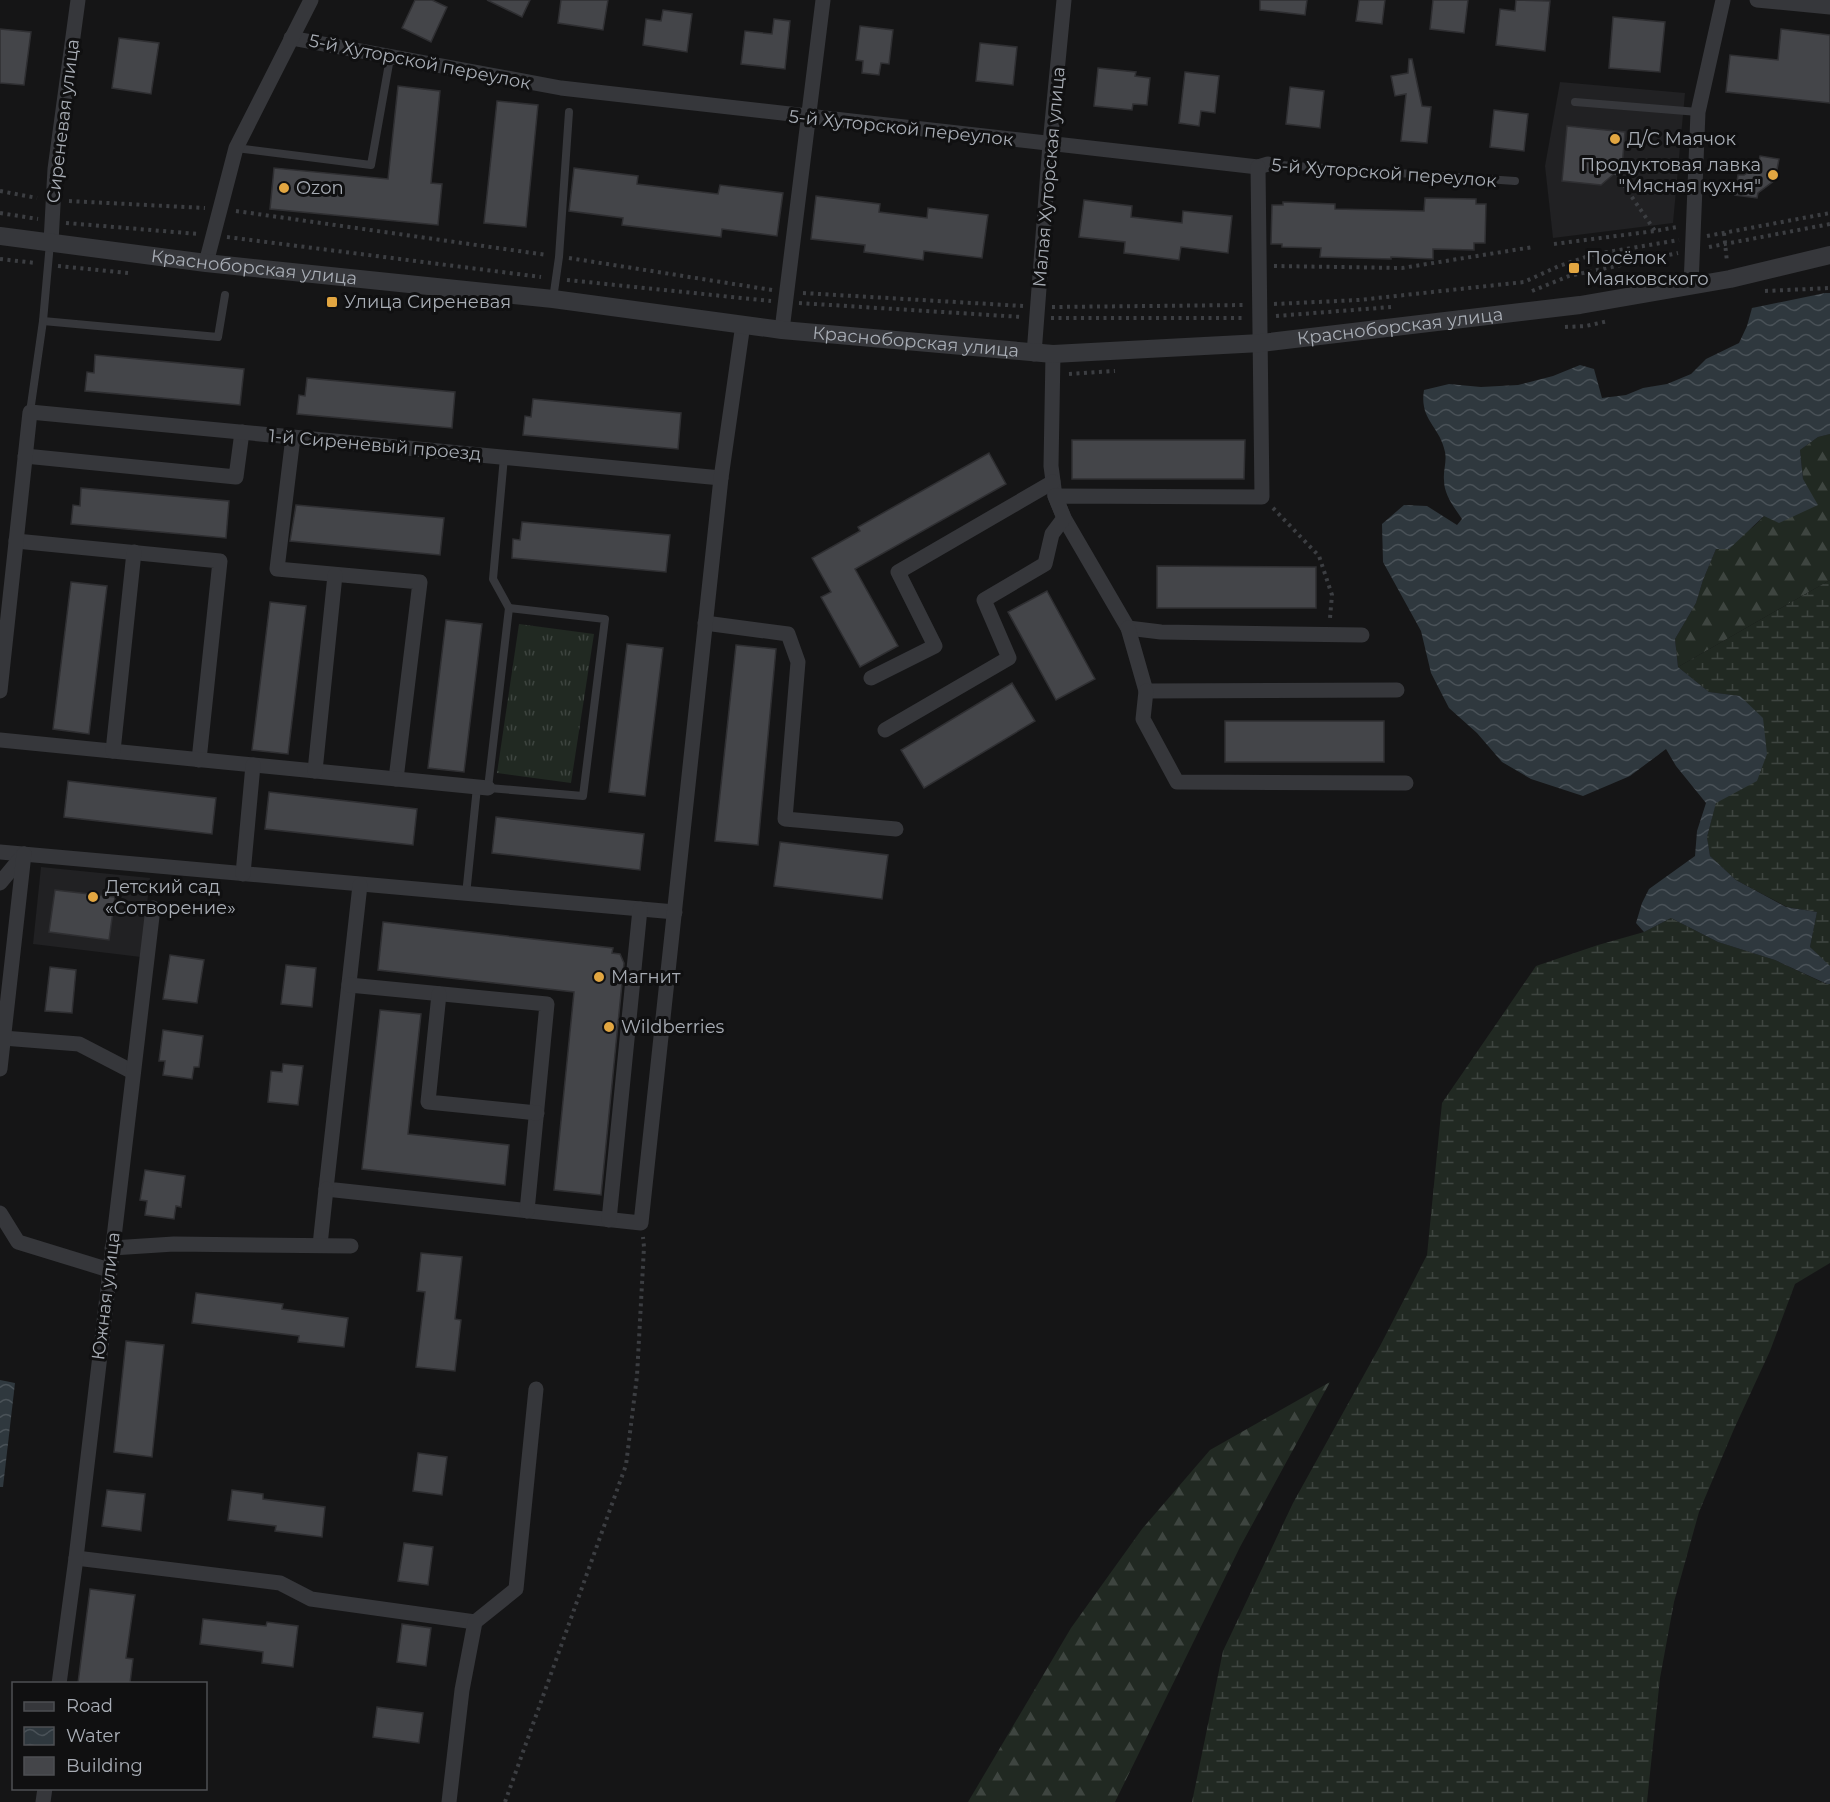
<svg xmlns="http://www.w3.org/2000/svg" width="1830" height="1802" viewBox="0 0 1830 1802" font-family="Montserrat,sans-serif">
<style>
.built{fill:#212123}
.grass{fill:url(#grass-tufts)}
.forest{fill:url(#forest-firs)}
.wetland{fill:url(#wetland-marsh)}
.water{fill:url(#water-waves)}
.building{fill:#444549;stroke:#2f2f32;stroke-width:1.5}
.lines{fill:none;stroke-linecap:round;stroke-linejoin:round}
.path{stroke:#3c3e42;stroke-width:4;stroke-dasharray:3 4.5;stroke-linecap:butt}
.service{stroke:#36373b;stroke-width:8}
.minor{stroke:#36373b;stroke-width:15}
.tertiary{stroke:#36373b;stroke-width:18}
.poi-dot{fill:#e2a641;stroke:#101011;stroke-width:2}
.labels{text-anchor:middle;dominant-baseline:central;stroke-width:6;stroke-linejoin:round;paint-order:stroke}
.street-label{font-size:18px;fill:#a8adb5;stroke:#101011}
.poi-label{font-size:18px;fill:#a8adb5;stroke:#101011;text-anchor:start}
</style>
<defs>
<pattern id="grass-tufts" width="24" height="20" patternUnits="userSpaceOnUse" patternTransform="scale(1.5)"><rect width="24" height="20" fill="#212922"/><path d="M3 7l-1-3M5 7V3M7 7l1-3M15 17l-1-3M17 17v-4M19 17l1-3" fill="none" stroke="#3e4540"/></pattern>
<pattern id="forest-firs" width="22" height="20" patternUnits="userSpaceOnUse" patternTransform="scale(1.5)"><rect width="22" height="20" fill="#212922"/><path d="M5 1l3.5 6h-7zM16 11l3.5 6h-7z" fill="#3e4540"/></pattern>
<pattern id="wetland-marsh" width="20" height="14" patternUnits="userSpaceOnUse" patternTransform="scale(1.5)"><rect width="20" height="14" fill="#212922"/><path d="M1 5h8M5 5V1M11 12h8M15 12V8" fill="none" stroke="#3e4540"/></pattern>
<pattern id="water-waves" width="16" height="10" patternUnits="userSpaceOnUse" patternTransform="scale(1.5)"><rect width="16" height="10" fill="#2f383e"/><path d="M0 5q4-4 8 0t8 0" fill="none" stroke="#4a5258"/></pattern>
</defs>
<rect width="100%" height="100%" fill="#151516"/>
<!-- built -->
<g class="built">
<path d="M1560,82l125,11 -12,130 -120,15 -8,-72z"/>
<path d="M41,867l109,11 -9,79 -108,-13z"/>
</g>
<!-- grass -->
<path class="grass" d="M519,624l75,10 -23,149 -74,-10z"/>
<!-- forest -->
<g class="forest">
<path d="M1830,434v146l-152,87 -3,-28 21,-36 7,-23 13,-31 37,-22 50,-48 -3,-29 18,-13z"/>
<path d="M1330,1382l-90,165 -125,255h-147l103,-174 71,-99 68,-79z"/>
</g>
<!-- wetland -->
<g class="wetland">
<path d="M1830,580v386h-1l-19,-19 7,-35 -30,-5 -51,-27 -26,-24 -3,-19 9,-35 17,-9 7,-97 -31,-4 -31,-25z"/>
<path d="M1671,918l47,24 57,18 51,24h4v279l-35,21 -25,67 -36,78 -35,83 -25,90 -14,76 -13,124h-455l31,-151 70,-148 87,-157 47,-91 15,-152 94,-137 62,-21 46,-13z"/>
</g>
<!-- water -->
<g class="water">
<path d="M1825,293h5v141l-12,3 -18,13 3,29 15,26 -39,18 -15,-7 -35,33h-13l-13,31 -7,23 -21,36 3,28 31,25 31,4 23,22 4,36 -10,27 -41,22 -9,34 3,19 26,24 50,27 31,5 -7,35 20,19v18h-3l-52,-24 -57,-18 -47,-24 -27,14 -8,-9 6,-20 7,-14 46,-33 2,-25 9,-28 -30,-37 -10,-17 -36,27 -47,20 -52,-17 -29,-17 -25,-29 -28,-25 -18,-35 -10,-42 -38,-69 -1,-38 22,-19 23,1 30,19 5,-6c-8,-12 -18,-24 -18,-39 -1,-9 3,-19 1,-28 -5,-26 -26,-32 -21,-62l25,-6 32,3 37,-2 35,-9 27,-11 14,4 8,29 24,-3 17,-7 24,-4 24,-10 15,-15 33,-16 8,-17 5,-18z"/>
<path d="M0,1380l15,3 -12,104h-3z"/>
</g>
<!-- building -->
<g class="building">
<path d="M415,0h17l15,7 -16,35 -29,-14z"/>
<path d="M487,0h43l-8,17z"/>
<path d="M561,0h47l-5,30 -45,-7z"/>
<path d="M1260,0h47l-2,15 -45,-5z"/>
<path d="M1359,0h26l-3,24 -26,-3z"/>
<path d="M1433,0h35l-4,33 -34,-4z"/>
<path d="M1516,0l34,1 -5,50 -49,-6 4,-36 15,2z"/>
<path d="M663,10l29,4 -5,38 -44,-7 3,-26 15,2z"/>
<path d="M1613,17l52,5 -5,50 -51,-4z"/>
<path d="M774,19l16,2 -5,48 -44,-5 4,-33 27,3z"/>
<path d="M860,26l33,4 -4,34 -8,-1 -2,12 -17,-2 1,-12 -7,-1z"/>
<path d="M0,29l31,3 -7,53 -24,-2z"/>
<path d="M1781,29l49,6v68l-104,-11 4,-37 48,5z"/>
<path d="M119,38l40,5 -8,51 -39,-6z"/>
<path d="M980,43l37,4 -4,38 -37,-4z"/>
<path d="M1409,59h3l10,47 9,1 -4,36 -26,-2 5,-47 -11,2 -4,-20 17,-3z"/>
<path d="M1098,68l38,4 -1,4 15,2 -3,27 -14,-1 -1,6 -38,-4z"/>
<path d="M1185,72l34,4 -4,37 -14,-2 -2,15 -20,-3z"/>
<path d="M398,86l42,5 -9,92 11,1 -4,41 -168,-16 4,-41 114,11z"/>
<path d="M1290,87l34,4 -4,37 -34,-4z"/>
<path d="M497,101l41,4 -12,122 -42,-4z"/>
<path d="M1494,110l34,4 -4,37 -34,-4z"/>
<path d="M1567,126l58,6 -3,35 -21,18 -39,-4z"/>
<path d="M1760,156l19,3 -4,21 -17,13 -1,5 -22,-3 3,-20h6l14,-10z"/>
<path d="M574,168l64,8 -1,8 81,10 2,-9 63,8 -6,43 -55,-7 -1,8 -99,-12 1,-7 -54,-7z"/>
<path d="M816,196l64,8 -1,8 48,6 1,-10 60,7 -6,43 -58,-7 -1,9 -59,-8 1,-7 -54,-6z"/>
<path d="M1425,198l51,1v5h10l-1,39h-11v7l-41,-1v10l-42,-2v2l-71,-2 1,-9 -39,-1v-3h-11l1,-39h11v-3l52,2v5l89,2z"/>
<path d="M1084,200l48,6 -1,11 51,6 1,-12 49,5 -4,37 -47,-6 -2,13 -55,-7 1,-11 -46,-5z"/>
<path d="M95,355l149,14 -4,36 -155,-14 2,-19 7,1z"/>
<path d="M307,378l148,14 -3,36 -155,-14 2,-19 6,1z"/>
<path d="M533,399l148,14 -3,36 -155,-14 2,-19 6,1z"/>
<path d="M1072,440h173l-1,39h-172z"/>
<path d="M989,453l17,31 -151,85 43,77 -38,21 -39,-70 10,-5 -19,-34 48,-27 -2,-4z"/>
<path d="M81,488l148,13 -3,37 -155,-14 2,-19 7,1z"/>
<path d="M296,505l148,13 -4,37 -150,-14z"/>
<path d="M522,522l148,13 -4,37 -154,-14 1,-19 7,1z"/>
<path d="M1157,566l159,1v41h-159z"/>
<path d="M71,582l36,4 -18,148 -36,-5z"/>
<path d="M1047,591l48,88 -39,21 -48,-88z"/>
<path d="M270,602l36,4 -18,148 -36,-4z"/>
<path d="M446,620l36,4 -18,148 -36,-4z"/>
<path d="M627,644l36,4 -18,148 -36,-4z"/>
<path d="M736,645l40,4 -18,196 -43,-4z"/>
<path d="M1012,683l23,38 -111,67 -23,-38z"/>
<rect x="1225" y="721" width="159" height="41"/>
<path d="M68,781l148,17 -4,36 -148,-17z"/>
<path d="M269,792l148,17 -4,36 -148,-16z"/>
<path d="M496,817l148,17 -4,36 -148,-17z"/>
<path d="M780,842l108,13 -6,44 -108,-13z"/>
<path d="M55,890l60,7 -6,43 -60,-8z"/>
<path d="M383,922l230,26 -1,5 8,1 4,9 -23,232 -47,-5 20,-198 -196,-22z"/>
<path d="M170,955l34,5 -7,43 -34,-4z"/>
<path d="M286,965l30,3 -4,39 -31,-3z"/>
<path d="M50,967l26,3 -4,43 -27,-2z"/>
<path d="M380,1010l41,4 -13,120 101,11 -4,40 -143,-16z"/>
<path d="M163,1030l40,6 -4,31h-5l-2,12 -29,-4 2,-14h-6z"/>
<path d="M283,1064l20,2 -5,39 -30,-3 3,-31 11,1z"/>
<path d="M145,1170l40,6 -4,31 -5,-1 -2,13 -29,-4 2,-14 -7,-1z"/>
<path d="M421,1253l41,4 -7,62 6,1 -6,51 -39,-4 9,-75 -8,-1z"/>
<path d="M196,1293l87,11 -1,5 66,9 -4,29 -46,-5 1,-6 -107,-13z"/>
<path d="M126,1341l38,4 -12,112 -38,-5z"/>
<path d="M418,1453l29,4 -5,38 -29,-4z"/>
<path d="M107,1490l38,4 -4,37 -39,-5z"/>
<path d="M232,1490l31,4v5l62,8 -3,30 -47,-6 1,-5 -48,-6z"/>
<path d="M404,1543l29,4 -5,38 -30,-4z"/>
<path d="M90,1589l45,6 -9,63 7,1 -3,24h-52z"/>
<path d="M203,1619l63,7 1,-4 31,4 -5,41 -31,-4 1,-11 -63,-8z"/>
<path d="M402,1624l29,4 -5,38 -29,-4z"/>
<path d="M377,1707l46,6 -4,30 -46,-6z"/>
</g>
<g class="lines">
<!-- path -->
<g class="path">
<path d="M1615,172l40,59"/>
<path d="M0,191l37,7"/>
<path d="M69,201l136,7"/>
<path d="M236,211l311,44"/>
<path d="M0,213l38,6"/>
<path d="M66,223l133,11"/>
<path d="M1724,233l3,29"/>
<path d="M1707,236l123,-23"/>
<path d="M227,237l314,40"/>
<path d="M1554,244l101,-13 22,-4"/>
<path d="M1709,247l121,-23"/>
<path d="M569,258l203,32"/>
<path d="M0,259l36,4"/>
<path d="M58,266l70,7"/>
<path d="M1274,266l128,2 131,-21"/>
<path d="M567,280l204,21"/>
<path d="M1532,291l37,-15 109,-23"/>
<path d="M1765,291l65,-3"/>
<path d="M803,293l220,13"/>
<path d="M799,303l223,14"/>
<path d="M1274,304l85,-4 165,-18 35,-16 36,-12 84,-14"/>
<path d="M1052,307l193,-2"/>
<path d="M1276,316l115,-9"/>
<path d="M1051,318h193"/>
<path d="M1565,327l21,-1 22,-5"/>
<path d="M1069,374l46,-3"/>
<path d="M1273,508l46,48 13,39 -2,23h-2"/>
<path d="M505,1802l121,-337 11,-89 7,-129 -1,-10"/>
</g>
<!-- service -->
<g class="service">
<path d="M1575,102l123,10"/>
<path d="M236,148l135,17 19,-107"/>
<path d="M1268,164l247,17"/>
<path d="M553,299l6,-42 10,-145"/>
<path d="M43,321l175,16 7,-42"/>
<path d="M30,412l13,-91 7,-78"/>
<path d="M504,457l-11,122 16,29"/>
<path d="M466,895l11,-108 106,9 22,-177 -96,-11 -21,180"/>
</g>
<!-- minor -->
<g class="minor">
<path d="M1757,0l73,7"/>
<path d="M291,38l270,50 697,79 10,-3"/>
<path d="M51,242l4,-73 23,-169"/>
<path d="M206,263l30,-115 75,-148"/>
<path d="M1691,286l7,-174 25,-112"/>
<path d="M782,330l41,-330"/>
<path d="M1034,354l16,-210 14,-144"/>
<path d="M1053,354l-2,112 4,30 9,22 64,110 33,4 201,3"/>
<path d="M293,437l-16,132 143,13 -24,197"/>
<path d="M25,456l211,21 6,-45"/>
<path d="M16,541l204,20 -21,199"/>
<path d="M705,623l83,11 10,28 -13,157 111,10"/>
<path d="M1128,628l18,63 251,-1"/>
<path d="M871,678l64,-32 -37,-74 155,-90"/>
<path d="M0,691l30,-279 691,66"/>
<path d="M1146,691l-3,28 34,63 229,1"/>
<path d="M885,730l124,-72 -25,-58 61,-36 7,-30 12,-16 -9,-22 207,1 -4,-330"/>
<path d="M0,740l488,48"/>
<path d="M113,751l21,-199"/>
<path d="M315,771l20,-196"/>
<path d="M0,852l675,60"/>
<path d="M243,874l10,-109"/>
<path d="M0,883l24,-29"/>
<path d="M360,885l-34,304 315,34 80,-745 22,-154"/>
<path d="M349,985l198,19 -20,207"/>
<path d="M439,994l-11,108 109,11"/>
<path d="M3,1038l76,6 54,28"/>
<path d="M0,1069l24,-215"/>
<path d="M0,1213l18,29 91,28"/>
<path d="M609,1220l31,-311"/>
<path d="M320,1245l6,-56"/>
<path d="M112,1248l62,-4 177,2"/>
<path d="M76,1558l204,25 31,16 164,23"/>
<path d="M59,1684l17,-126 77,-650"/>
<path d="M43,1802l2,-14"/>
<path d="M449,1802l13,-112 13,-68 41,-33 20,-200"/>
</g>
<!-- tertiary -->
<path class="tertiary" id="s1" d="M0,236l206,27 347,36 229,31 271,24 208,-11 319,-38 150,-26 100,-24"/>
</g>
<!-- markers -->
<g class="poi-dot">
<circle cx="1615" cy="139" r="6"/>
<circle cx="1773" cy="175" r="6"/>
<circle cx="284" cy="188" r="6"/>
<rect x="1568" y="262" width="12" height="12" rx="3"/>
<rect x="326" y="296" width="12" height="12" rx="3"/>
<circle cx="93" cy="897" r="6"/>
<circle cx="599" cy="977" r="6"/>
<circle cx="609" cy="1027" r="6"/>
</g>
<g class="labels">
<!-- street labels -->
<g class="street-label">
<text transform="translate(420 62) rotate(11)">5-й Хуторской переулок</text>
<text transform="translate(63 121) rotate(-83)">Сиреневая улица</text>
<text transform="translate(901 128) rotate(6)">5-й Хуторской переулок</text>
<text transform="translate(1384 173) rotate(4)">5-й Хуторской переулок</text>
<text transform="translate(1049 177) rotate(-85)">Малая Хуторская улица</text>
<text stroke="none"><textPath href="#s1" startOffset="256">Красноборская улица</textPath></text>
<text stroke="none"><textPath href="#s1" startOffset="1408">Красноборская улица</textPath></text>
<text stroke="none"><textPath href="#s1" startOffset="922">Красноборская улица</textPath></text>
<text transform="translate(375 445) rotate(5)">1-й Сиреневый проезд</text>
<text transform="translate(106 1296) rotate(-83)">Южная улица</text>
</g>
<!-- poi labels -->
<g class="poi-label">
<text x="1627" y="139">Д/С Маячок</text>
<text x="1761" y="165" text-anchor="end">Продуктовая лавка<tspan x="1761" dy="21">"Мясная кухня"</tspan></text>
<text x="296" y="188">Ozon</text>
<text x="1586" y="258">Посёлок<tspan x="1586" dy="21">Маяковского</tspan></text>
<text x="344" y="302">Улица Сиреневая</text>
<text x="105" y="887">Детский сад<tspan x="105" dy="21">«Сотворение»</tspan></text>
<text x="611" y="977">Магнит</text>
<text x="621" y="1027">Wildberries</text>
</g>
</g>
<!-- legend -->
<rect x="12" y="1682" width="195" height="108" fill="#101011" stroke="#4d4f53" stroke-width="1.5"/>
<rect x="24" y="1702" width="30" height="9" fill="#36373b" stroke="#4d4f53" stroke-width="1.5"/>
<text x="66" y="1712" font-size="18" fill="#a8adb5">Road</text>
<rect x="24" y="1727" width="30" height="18" fill="url(#water-waves)" stroke="#4d4f53" stroke-width="1.5"/>
<text x="66" y="1742" font-size="18" fill="#a8adb5">Water</text>
<rect x="24" y="1757" width="30" height="18" fill="#444549" stroke="#4d4f53" stroke-width="1.5"/>
<text x="66" y="1772" font-size="18" fill="#a8adb5">Building</text>
</svg>
